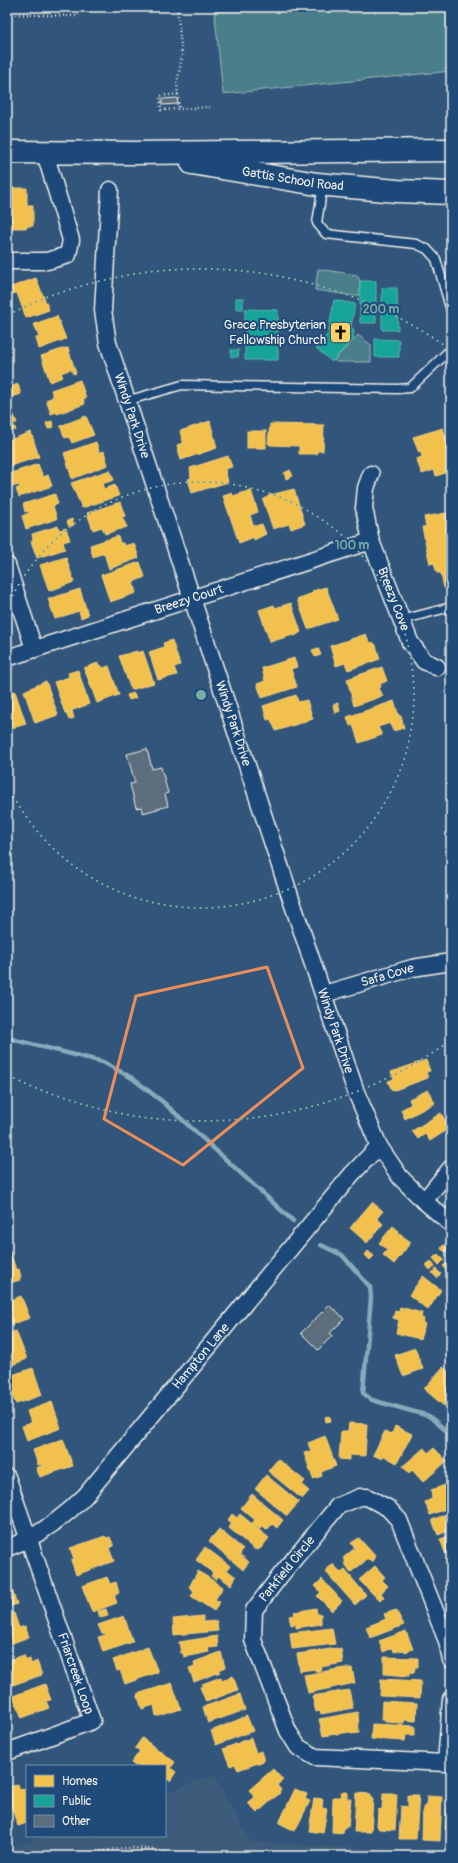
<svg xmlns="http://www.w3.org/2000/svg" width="458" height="1863" viewBox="0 0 458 1863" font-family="Pangolin,sans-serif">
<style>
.built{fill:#3e5c7c}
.green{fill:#4a7e8b;stroke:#9fb8ba}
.homes{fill:#f2c14e;stroke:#f3cf7c}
.public{fill:#17a398;stroke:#59bab0}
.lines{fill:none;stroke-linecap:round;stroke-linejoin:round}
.stream{stroke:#89aaba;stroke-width:4.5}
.building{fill:#5c6e7d;stroke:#f4f1e8}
.lane-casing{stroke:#f4f1e8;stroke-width:11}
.street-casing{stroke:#f4f1e8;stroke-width:19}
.secondary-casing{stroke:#f4f1e8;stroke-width:25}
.path{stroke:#f4f1e8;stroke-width:2.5;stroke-dasharray:1 3;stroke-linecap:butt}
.lane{stroke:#1f4a7a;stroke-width:8}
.street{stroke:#1f4a7a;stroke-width:16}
.secondary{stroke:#1f4a7a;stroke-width:22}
.marked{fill:none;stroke:#ec8e59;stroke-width:3;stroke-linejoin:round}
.ring{fill:none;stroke:#76ada5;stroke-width:2;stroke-dasharray:2 4}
.labels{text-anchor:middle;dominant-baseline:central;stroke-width:4;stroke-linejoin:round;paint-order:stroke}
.street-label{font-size:13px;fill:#f4f1e8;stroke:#1f4a7a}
.poi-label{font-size:13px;fill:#f4f1e8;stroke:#1f4a7a;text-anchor:end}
.centre{fill:#76ada5;stroke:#1f4a7a;stroke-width:2}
.ring-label{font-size:12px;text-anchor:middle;font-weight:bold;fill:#76ada5;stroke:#1f4a7a;stroke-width:4;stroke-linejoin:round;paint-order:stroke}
</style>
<rect width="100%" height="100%" fill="#31557b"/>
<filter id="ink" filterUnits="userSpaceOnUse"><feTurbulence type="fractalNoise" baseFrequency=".025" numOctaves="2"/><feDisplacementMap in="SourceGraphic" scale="8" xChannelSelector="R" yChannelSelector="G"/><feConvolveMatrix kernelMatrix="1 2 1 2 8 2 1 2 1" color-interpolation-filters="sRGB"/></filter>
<g filter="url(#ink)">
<!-- built -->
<path class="built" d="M214,1775l37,67 200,11v3h-444v-6l38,-14h120v-43z"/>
<!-- green -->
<g class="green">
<path d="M214,7h235l2,23v41l-228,23z"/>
<path d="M318,269l39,6 3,6v14l-5,1 -40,-6z"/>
<path d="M358,335l13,10v17h-34l-3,-2z"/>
</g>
<!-- homes -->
<g class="homes">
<path d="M9,188h18v17h6v21h-6v2h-19z"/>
<path d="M36,278l13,32 -23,8 -9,-25 -4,1 -2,-7z"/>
<path d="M57,316l9,23 -27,10 -3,-11 3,-1 -5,-13z"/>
<path d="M65,348h3l8,25 -3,1 -2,-5 -10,4 2,4 -13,5 -9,-26z"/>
<path d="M80,380l6,18 -3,1 2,5 -28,10v-2l-6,2 -5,-14 7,-3 -2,-7z"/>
<path d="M18,384l3,10 -14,5v-11z"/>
<path d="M7,404l2,7 3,-1 5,13h-4l3,7 -9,2z"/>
<path d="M86,416l8,19 -22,8 -3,-6 -4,1 -5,-12z"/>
<path d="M52,421l2,6 -6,2 -2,-6z"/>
<path d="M210,421l7,27 -36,12 -4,-15 6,-2 -3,-12z"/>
<path d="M270,424l54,1 -1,26h-6v3h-18v-8l-29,-1 -2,-2z"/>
<path d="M443,428l8,29v14l-15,5 -2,-6 -12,4 -6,-15 6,-2 -1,-5 -2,1 -6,-16z"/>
<rect x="247" y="431" width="19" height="17"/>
<path d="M31,432l8,25 -29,9 -3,-9v-16z"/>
<path d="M96,442l3,9 -3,1v1l8,-2 4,14 -36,14 -8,-26z"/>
<path d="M228,456l4,11 -7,2 3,13 -36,11 -4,-14 3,-1 -1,-10z"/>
<path d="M38,464l5,13 5,-2 4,11 -33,11 -3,-8 4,-2 -1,-2 -7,2 -4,-13z"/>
<path d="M110,470l4,10 -12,4 2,5 11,-4 4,11 -37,12 -11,-25z"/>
<path d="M290,470l3,6 -7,3 -2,-6z"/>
<path d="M294,489l11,35 -14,5 -2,-5 -16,5 -10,-29 7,-5z"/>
<path d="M251,490l7,22 -8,3 3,10 2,1 7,-2 4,10 -12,6 -1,-5 -1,3 -13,5 -16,-47 9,-3 1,3z"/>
<path d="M55,494l3,10 -5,2 4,13 -31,10 -4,-13 7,-3v-2l-4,1 -2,-8z"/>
<path d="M120,502l5,14 -3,1 5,10 -22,7 -3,-7 -9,3 -6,-17z"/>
<path d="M446,513l5,17v57l-7,1 -3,-15h-4l-3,-10 -4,1 -8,-37h4l-2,-10z"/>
<path d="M72,519l2,6 -5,2 -2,-6z"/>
<path d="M58,526l1,4 7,-2 4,12 -7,2 2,7 -28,9 -6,-17 2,-1 -1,-6z"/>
<path d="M118,536l2,7h3l1,3 10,-3 5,15 -30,11 -5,-16 -11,4 -3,-12z"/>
<path d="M66,557l8,25 -25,9 -9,-26z"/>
<path d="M140,562l5,15 -12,5 3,11 -26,9 -9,-27z"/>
<path d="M326,587l12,32 -30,10 -11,-30 16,-6 -1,-2z"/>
<path d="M80,589l8,26 -7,3 -2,-7 -24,8 -7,-20z"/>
<path d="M291,603l10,29 -6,4 -2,-1 -23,7 -11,-32 15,-5 1,3z"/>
<path d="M366,634l3,8 5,1 2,2 4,14 -32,11 -3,-7 -9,3 -6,-20z"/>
<path d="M172,640l8,25 -6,2 3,8 -19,5 -9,-28 15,-5 -1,-4z"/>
<path d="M318,648l3,7 -6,2 -3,-7z"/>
<path d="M137,651v2l6,-2 11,32 -23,7 -12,-34z"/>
<path d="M294,658l3,9 -6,2 6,18 -35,11 -5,-14 8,-3 -3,-13z"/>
<path d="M98,663l1,3 2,-1 2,3 6,-2 10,29 -22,8 -13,-35z"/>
<path d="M382,667l5,14 -7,3 1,3 -2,1 4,8 -29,10 -7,-27z"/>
<path d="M78,670l11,34 -24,9 -11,-31 15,-5 -1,-4z"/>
<path d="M46,681l12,34 -23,8 -11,-32z"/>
<path d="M15,691l11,33 -17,5 -2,-7v-29z"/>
<path d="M134,693l2,5 -7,2 -2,-5z"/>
<path d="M296,695l2,7 9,-2 6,19 -37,12 -4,-9 -2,-3 -3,1 -4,-14z"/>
<path d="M394,701l5,15h-2h4l3,12 -11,3 -3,-8 -12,4 4,8 -23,8 -6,-18 -3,1 -3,-9z"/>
<path d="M338,703l2,8 -5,2 -2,-8z"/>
<path d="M72,711l2,7 -5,2 -3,-7z"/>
<path d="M426,1060l4,11 -4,1 2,6 -36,13 -4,-10 6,-2 -3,-7z"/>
<path d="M428,1090l7,13 -30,16 -4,-9 10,-6 -2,-5z"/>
<path d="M441,1113l9,15 -20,13 -5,-7 -7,5 -6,-8z"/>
<path d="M372,1202l11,9 -6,7 6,6 -16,19 -17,-15z"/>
<path d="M393,1226l6,5 -1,2 13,9 -17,22 -11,-9 4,-5 -8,-7z"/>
<path d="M443,1245l6,3 -3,4 -5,-3z"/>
<path d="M10,1251l6,19 3,-1 2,8h-2l1,3 -13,4v-32z"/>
<path d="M368,1251l6,5 -4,4 -5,-5z"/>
<path d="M438,1254l6,6 -5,5 -6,-7z"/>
<path d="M431,1261l4,6 -5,3 -4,-5z"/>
<path d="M447,1263l4,4v7l-2,2 -6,-10z"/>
<path d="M436,1269l5,5 -4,4 -5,-5z"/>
<path d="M423,1276l18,14 -13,20 -19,-15z"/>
<path d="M21,1296l9,22 -23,8v-24z"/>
<path d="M400,1307l22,6 -1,5 3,1 -1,5h2l-5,15 -24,-6 3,-13 -6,-2 2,-7 4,1z"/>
<path d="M16,1331l11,28 -20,8v-33z"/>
<path d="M415,1348l8,21 -20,7 -8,-21z"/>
<path d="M443,1367l8,7v24l-7,8 -20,-17z"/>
<path d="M33,1368l9,27 -26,9 -6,-14 4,-2 -5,-12z"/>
<path d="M52,1402l9,26 -34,13 -5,-15 9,-3 -4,-12z"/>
<path d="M330,1416l1,5 -5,1 -1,-5z"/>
<path d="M349,1423l18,1 -2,32 -16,-1v5l-10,-1 2,-28h7z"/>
<path d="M395,1426l17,8 -15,29 -13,-7 -2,3 -9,-4 12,-24 7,3z"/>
<path d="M325,1436l11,30 -15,6 1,4 -9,3 -9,-26 7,-2 -3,-8z"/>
<path d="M63,1439l10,27 -33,11 -4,-9 8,-3 -1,-1 -5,1 -5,-15z"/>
<path d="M424,1448l4,5 6,-5 13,13 -24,21 -11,-12 -3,3 -6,-7z"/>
<path d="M278,1459l27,22 -3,4 7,6 -7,8 -34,-28z"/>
<path d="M266,1475l33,27 -12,14 -32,-27z"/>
<path d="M451,1483v24l-21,8 -5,-13 7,-3 -1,-9z"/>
<path d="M252,1494l31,26 -6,8 -5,-4 -5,6 -4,-4 -3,3 -8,-6 3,-3 -14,-12z"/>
<path d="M451,1512v18l-13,5 -6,-15z"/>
<path d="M232,1514l5,4 3,-4 29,24 -8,10 -3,2 -4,-1 -25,-21 3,-5 -4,-3z"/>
<path d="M219,1529l24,20 -3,5 9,8 -6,8 -34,-29z"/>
<path d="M451,1535v18l-5,2 -6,-16z"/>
<path d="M105,1536l1,2 4,-1 4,9 -5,2 5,13 -38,14 -5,-15 3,-1 -4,-11z"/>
<path d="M359,1538l17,19 -5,5 -3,-3 -17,13 -7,-9 2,-1 -3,-4 12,-10 -4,-5z"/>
<path d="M205,1547l25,19 -3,4 9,7 -5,8 -13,-9 -2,4 -5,-4 2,-3 -17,-13z"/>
<path d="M333,1564l8,9 4,-3 21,25 -11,10 -30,-34z"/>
<path d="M375,1566l10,11 -3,3 6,6 -7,7 3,4 -4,4 -21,-21z"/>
<path d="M198,1571l25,16 -8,13 5,2 -6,9 -23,-15 3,-5 -5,-4z"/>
<path d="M107,1577l3,7 6,-2 3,11 -5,2 3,8 -25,9 -10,-26z"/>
<path d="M322,1579l20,22 -10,10 -15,-15 4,-4 -6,-6z"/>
<path d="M12,1590l5,14 -10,4v-17z"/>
<path d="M316,1608l1,6h4v10l-25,4v-4l-5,1 -2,-9 6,-1 -1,-3z"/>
<path d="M106,1609l2,7 -8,2 -2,-7z"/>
<path d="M396,1610l8,15 -34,13 -4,-11 20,-8 -2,-5z"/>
<path d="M14,1613l5,15 6,-2 4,11 -22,8v-29z"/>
<path d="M124,1616l9,26 -30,10 -5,-15 8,-2 -1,-2 -3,1 -4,-9z"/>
<path d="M203,1616v6l14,-1 1,10 -44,4 -1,-16z"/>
<path d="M332,1628l3,16 -43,5 -2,-16z"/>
<path d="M406,1631l7,18 -8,3 -1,-2 -10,2 -1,-4 -10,4 -4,-11z"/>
<path d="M217,1636l1,11 -10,1 1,4 -25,5 -1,-4h-2l-2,-11z"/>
<path d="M148,1647l10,25 -33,12 -5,-14 -3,1 -4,-11z"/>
<path d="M337,1648v2l4,-1 2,14 -22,4 -1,4h-5v-2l-15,2 -3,-17z"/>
<path d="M221,1652l4,15 -6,3 1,2 -26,10 -5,-14 6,-2 -1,-4z"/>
<path d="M24,1655l2,5 4,-1 1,5 6,-3 5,14 -35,12v-26z"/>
<path d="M384,1657l34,1v9h-3l-1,6 -5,-1v4l-25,-2z"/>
<path d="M344,1668h8l3,15 -47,10 -4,-18z"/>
<path d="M233,1676l5,14 -32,12 -6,-15 3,-1 -1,-2 19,-7 1,3z"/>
<path d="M381,1679l40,2 -1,17 -40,-2z"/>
<path d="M172,1683l9,26 -22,7h-3l-2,-11 -12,4 -5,-15z"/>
<path d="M45,1684l6,16 -5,1 3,7 -27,10 -9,-22z"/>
<path d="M349,1690l4,18 -32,6 -1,-3 -4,1 -4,-16z"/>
<path d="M240,1694l5,16 -37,13 -5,-16z"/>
<path d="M382,1701l35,2 -1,18 -12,-1v3l-19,-1v-2h-4z"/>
<path d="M358,1712l1,21 -8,1 -1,-2 -27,4 -4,-17z"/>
<path d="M247,1716l6,15 -37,14 -5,-14z"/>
<path d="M372,1724l43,2v9h-9l-1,6 -34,-2z"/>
<path d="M142,1738l33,24 -4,6 5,4 -6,9 -5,-3v-12h-30l-4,-3 9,-12 -5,-3z"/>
<path d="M251,1738l5,15 5,-2 3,10 -26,9 -3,-6 -5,2 -7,-17z"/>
<path d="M273,1769l10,11 -6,5 4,5 -2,1 1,2 -23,20 -9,-10 7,-6 -6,-7z"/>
<path d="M18,1784l2,6 5,-2 2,4v31l-9,3 -11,-31v-7z"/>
<path d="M295,1789l12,5 -2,5 5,2 -15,30 -16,-8z"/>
<path d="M341,1792h6v7h4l-3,28h-4l-1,6 -11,-1 1,-35h7z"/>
<path d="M356,1793l15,1v5h2l-2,33h-17z"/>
<path d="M383,1794h14l-2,36 -16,-1 -2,-3 1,-16 4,-1z"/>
<path d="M408,1795h11l-3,44h-17l2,-33 7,1z"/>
<path d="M427,1796l15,1 -2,44 -18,-1 1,-33h3z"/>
<path d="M448,1797h3v36h-4l1,-4h-3z"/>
<path d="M314,1798l9,1 -1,9 5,1 -4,24 -14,-2z"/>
</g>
<!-- public -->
<g class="public">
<rect x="360" y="281" width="16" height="42"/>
<path d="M382,288h15l1,42h-16z"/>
<rect x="236" y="298" width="7" height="11"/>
<path d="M334,300l21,4 -4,23 3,3 -1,11 -5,3 -16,18 -16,-14 12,-14z"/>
<path d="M245,309l33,1v50h-33z"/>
<path d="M375,339l24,1v17h-24z"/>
<path d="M231,350h8l-1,7h-7z"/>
</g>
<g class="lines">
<!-- stream -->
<g class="stream">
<path d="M7,1038l96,24 29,16 31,24 130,119"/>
<path d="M321,1245l21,10 28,32 1,10 -8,96 9,7 57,16 22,19"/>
</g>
</g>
<!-- building -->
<g class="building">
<path d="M177,98l1,6 -16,1v-6z"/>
<path d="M147,749l5,20 9,-2 7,26 -3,1 3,12 -25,7 -1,-6 -6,1 -6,-24 5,-1 -8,-29z"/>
<path d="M329,1305l5,5 1,-1 9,10 -14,14 2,3 -14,14 -17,-17z"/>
</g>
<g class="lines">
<defs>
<g id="lane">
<path d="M323,185l-6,38 9,11 90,10 11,5 9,10 15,52"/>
<path d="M126,401l56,-16 215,4 13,-1 41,-39"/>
<path d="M401,620l50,-13"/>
</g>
<g id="street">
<path id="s1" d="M110,190l-7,120 5,33 182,553 66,196 23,54 21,31 24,24 27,23"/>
<path d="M7,261h40l21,-6 3,-15 -26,-87"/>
<path id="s2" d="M371,474l-5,14 -2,20 7,33 39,101 14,19 13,6"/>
<path d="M7,565l27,84"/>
<path id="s3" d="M7,658l364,-117"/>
<path id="s4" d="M324,994l88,-26 39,-6"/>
<path d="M424,1201l27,-33"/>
<path id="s5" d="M7,1477l85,244 -85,31"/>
<path id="s6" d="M7,1548c31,-11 56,-30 78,-52l267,-322 27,-28"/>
<path d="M451,1660l-4,-19 -48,-121 -11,-12 -21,-11h-7l-22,9 -58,70 -26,34 -1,30 35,91 10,16 17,10 131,6 5,-64"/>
</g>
<g id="secondary">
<path d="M7,152l128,1 316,-3"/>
<path id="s7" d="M192,163l125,21 80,7 54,2"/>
</g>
</defs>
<!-- lane casing -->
<use href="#lane" class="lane-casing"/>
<!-- street casing -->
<use href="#street" class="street-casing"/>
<!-- secondary casing -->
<use href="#secondary" class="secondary-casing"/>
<!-- path -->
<g class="path">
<path d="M177,7l5,50 -5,26 2,27"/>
<path d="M7,14l71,2v-9"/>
<path d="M178,94l-18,2 1,14 49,-3"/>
<path d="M81,1856c37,-9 58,-12 96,0"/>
</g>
<!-- lane -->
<use href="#lane" class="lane"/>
<!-- street -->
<use href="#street" class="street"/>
<!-- secondary -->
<use href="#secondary" class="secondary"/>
</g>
</g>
<!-- marked area -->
<path class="marked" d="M267,967l36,101 -120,97 -79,-46 32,-123z"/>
<!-- distance rings -->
<g class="ring">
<path d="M7 607A213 213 0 1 1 7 783"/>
<path d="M448 1042A426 426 0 0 1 8 1075M8 315A426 426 0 0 1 448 348"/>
</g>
<!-- icons -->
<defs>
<symbol id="church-square" viewBox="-11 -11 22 22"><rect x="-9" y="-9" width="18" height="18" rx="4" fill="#ffd166" stroke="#1f4a7a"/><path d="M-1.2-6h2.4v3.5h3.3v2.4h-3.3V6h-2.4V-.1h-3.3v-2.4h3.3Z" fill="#111"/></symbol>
</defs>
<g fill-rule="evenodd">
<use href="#church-square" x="328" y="320" width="25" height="25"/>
</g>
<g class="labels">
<!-- street labels -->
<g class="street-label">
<text stroke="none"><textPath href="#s7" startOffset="102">Gattis School Road</textPath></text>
<text stroke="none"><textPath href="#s1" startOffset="230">Windy Park Drive</textPath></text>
<text stroke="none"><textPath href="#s3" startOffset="191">Breezy Court</textPath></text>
<text stroke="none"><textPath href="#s2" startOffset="131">Breezy Cove</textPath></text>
<text stroke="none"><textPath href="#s1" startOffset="554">Windy Park Drive</textPath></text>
<text stroke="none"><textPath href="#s4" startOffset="66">Safa Cove</textPath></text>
<text stroke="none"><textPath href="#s1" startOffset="878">Windy Park Drive</textPath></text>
<text stroke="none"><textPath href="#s6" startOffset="276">Hampton Lane</textPath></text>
<text transform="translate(287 1569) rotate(-51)">Parkfield Circle</text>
<text stroke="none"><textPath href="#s5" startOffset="208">Friarcreek Loop</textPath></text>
</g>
<!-- poi labels -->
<g class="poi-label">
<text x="326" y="325">Grace Presbyterian<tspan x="326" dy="15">Fellowship Church</tspan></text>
</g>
</g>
<circle cx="201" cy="695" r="6" class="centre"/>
<g class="ring-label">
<text x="381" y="313">200 m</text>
<text x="352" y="549">100 m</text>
</g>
<!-- margin -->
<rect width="458" height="1863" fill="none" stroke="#1f4a7a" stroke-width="24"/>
<rect x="12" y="12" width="434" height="1839" fill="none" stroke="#f4f1e8" stroke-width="1.5" filter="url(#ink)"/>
<!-- legend -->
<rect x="26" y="1765" width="140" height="72" fill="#1f4a7a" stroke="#748da6"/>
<rect x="34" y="1775" width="20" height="12" fill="#f2c14e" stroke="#748da6"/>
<text x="62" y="1785" font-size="12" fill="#f4f1e8">Homes</text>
<rect x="34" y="1795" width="20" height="12" fill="#17a398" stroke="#748da6"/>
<text x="62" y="1805" font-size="12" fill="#f4f1e8">Public</text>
<rect x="34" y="1815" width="20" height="12" fill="#5c6e7d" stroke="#748da6"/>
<text x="62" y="1825" font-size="12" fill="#f4f1e8">Other</text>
</svg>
